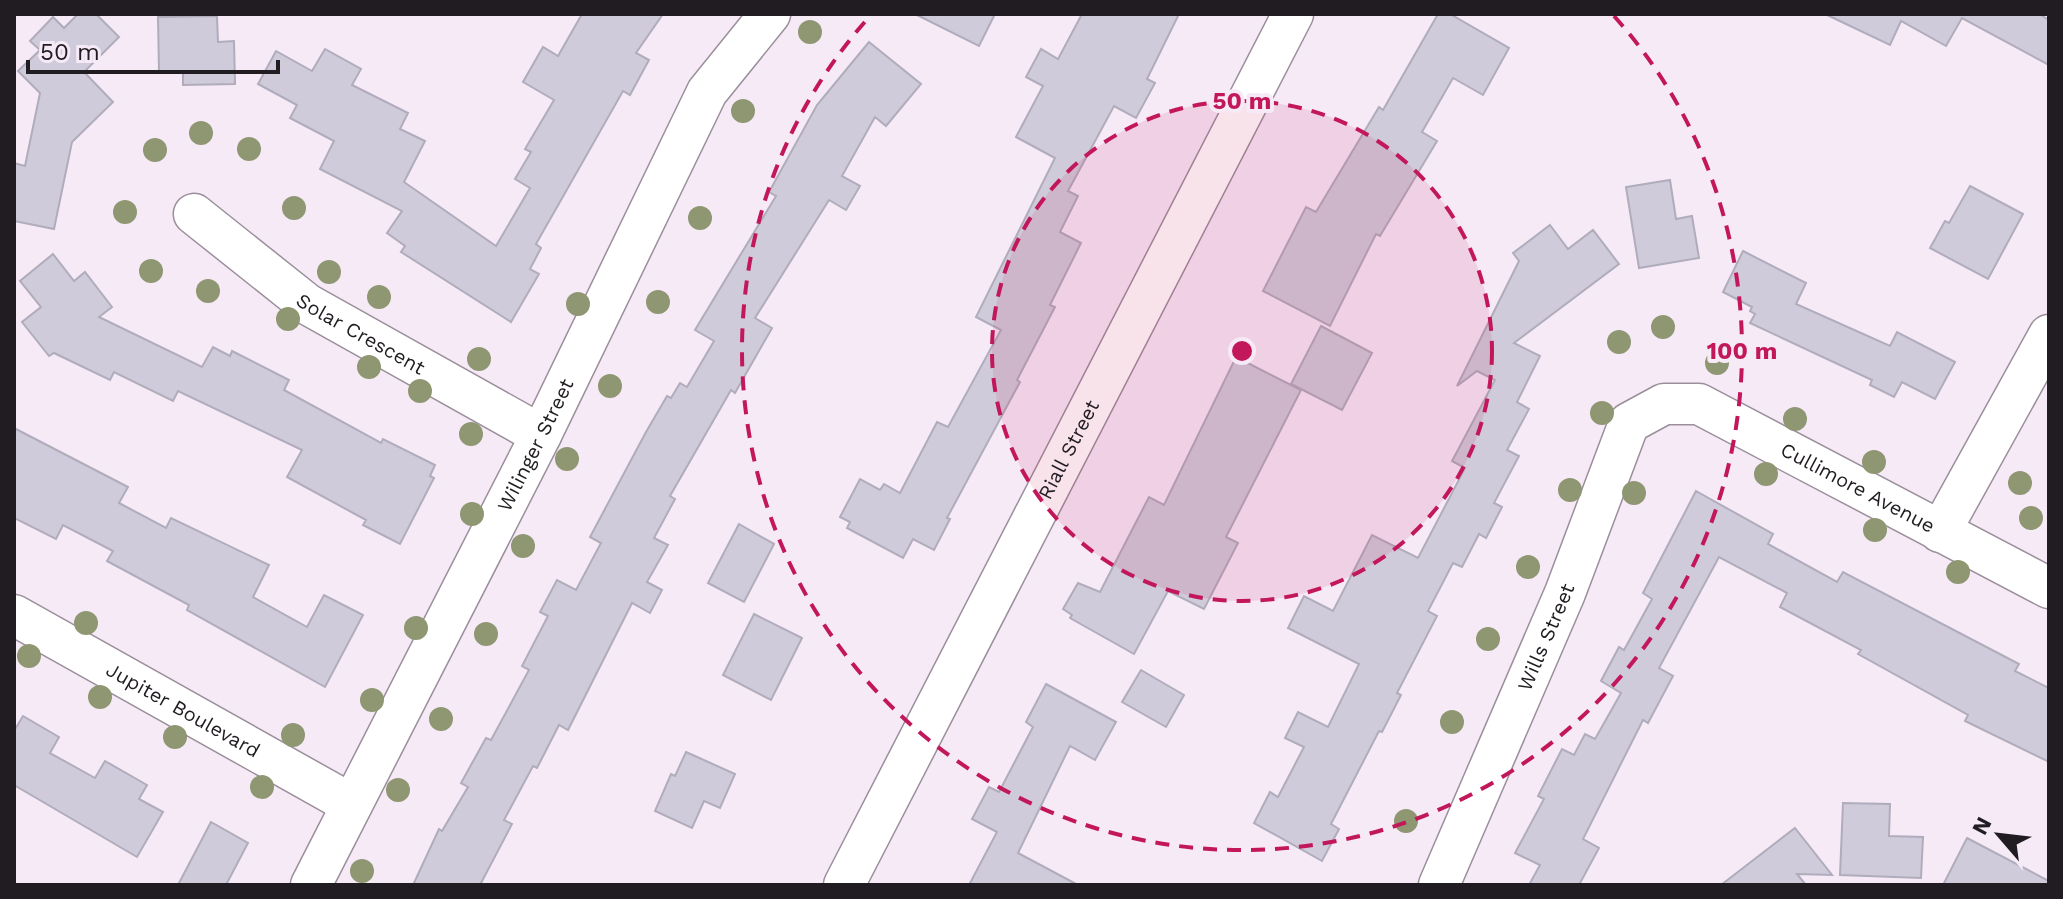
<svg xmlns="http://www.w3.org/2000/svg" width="2063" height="899" viewBox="0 0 2063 899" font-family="'Work Sans',sans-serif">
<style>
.building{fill:#cfcbda;stroke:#b0acbc;stroke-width:2}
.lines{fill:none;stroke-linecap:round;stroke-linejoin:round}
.minor-casing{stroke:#9a8f9b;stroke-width:43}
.minor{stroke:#fff;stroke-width:40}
.tree{fill:#8f9672}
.ring{fill:none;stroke:#c2185b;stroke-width:4;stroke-dasharray:14 10}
.labels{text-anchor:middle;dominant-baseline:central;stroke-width:8;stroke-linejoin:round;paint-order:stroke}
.street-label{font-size:20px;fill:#201c21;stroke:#f6eaf7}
.centre{fill:#c2185b;stroke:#f6eaf7;stroke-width:4}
.ring-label{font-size:24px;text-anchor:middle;font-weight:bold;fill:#c2185b;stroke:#f6eaf7;stroke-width:8;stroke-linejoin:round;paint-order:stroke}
</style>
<rect width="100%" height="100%" fill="#f6eaf7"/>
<!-- building -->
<g class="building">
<path d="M78,14h18l23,23 -35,35 29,30 -41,40 -18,87 -40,-8v-58l11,3 15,-73 -22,-22 22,-21 -10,-9 23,-24 11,11z"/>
<path d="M582,14h81l-27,39 13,7 -19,35 -7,-4 -87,153 5,4 -11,21 9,5 -28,48 -110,-70 4,-6 -18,-13 15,-22 -82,-42 14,-28 -44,-23 7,-13 -39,-21 18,-33 36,20 13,-22 36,20 -9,16 56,28 -8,16 25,12 -21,41 92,64 34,-58 -15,-9 16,-27 -6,-3 29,-49 -31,-18 20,-35 15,9z"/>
<path d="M915,14h80l-16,32z"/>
<path d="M1082,14h97l-32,65 8,4 -19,35 -22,-12 -46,85 10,5 -18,36 21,11 -31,62 5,2 -38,73 3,2 -73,136 3,1 -16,31 -21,-11 -10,19 -56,-30 3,-6 -10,-5 20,-38 20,11 4,-6 16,9 37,-71 11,5 53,-97 -25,-13 79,-159 -39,-21 27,-51 -17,-9 15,-28 17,10z"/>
<path d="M1438,14h12l59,34 -26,47 -30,-17 -31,54 15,9 -57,95 -4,-2 -46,92 -67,-35 43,-84 10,5 63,-105 4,3z"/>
<path d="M1825,14h214l10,6v45l-87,-47 -16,28 -45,-25 -11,24z"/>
<path d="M217,16l1,26 16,-1 1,43 -52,1v-13h-24l-1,-55z"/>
<path d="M869,42l52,42 -35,42 -11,-9 -33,59 18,10 -14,24 -17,-10 -74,118 17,10 -37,65 -4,-3 -61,106 5,3 -21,39 14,7 -21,37 15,8 -12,23 -18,-10 -64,127 -9,-5 -22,43 -4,-2 -29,54 8,4 -32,61h-67l26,-56 3,2 26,-44 -7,-4 25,-45 5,2 38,-70 -7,-4 26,-50 -8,-4 17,-32 19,10 25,-47 -11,-6 56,-105 21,-36 4,2 9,-15 7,4 27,-46 -19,-11 81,-134 -7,-4 48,-87z"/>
<path d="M1670,180l6,39 16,-3 7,42 -60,10 -13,-81z"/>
<path d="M1970,186l53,28 -35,65 -58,-31 15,-27 4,2z"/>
<path d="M1550,225l18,24 25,-19 26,34 -105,79 26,13 -23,46 12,7 -22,41 12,6 -25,47 8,4 -16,31 -7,-4 -17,33 -9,-4 -25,48 9,5 -40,77 4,2 -19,37 -3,-1 -48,93 8,5 -17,32 -68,-38 16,-31 8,5 26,-50 -19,-9 13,-26 30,15 31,-63 -71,-36 16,-32 29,15 39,-76 46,23 47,-90 -13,-7 43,-81 -18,-9 -20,15 62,-125 -6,-8z"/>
<path d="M1743,251l63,32 -10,21 94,42 7,-14 58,30 -20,37 -33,-17 -8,15 -24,-12 2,-5 -122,-57 5,-9 -5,-3 2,-4 -29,-15z"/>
<path d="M53,254l21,27 11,-9 27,35 -13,10 103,50 11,-20 17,9 2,-5 57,29 -5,10 97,53 2,-4 52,26 -5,11 4,2 -34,66 -37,-19 3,-5 -79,-43 15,-27 -124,-59 -5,10 -59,-29 -4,8 -56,-27 -5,3 -27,-34 19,-15 -21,-26z"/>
<path d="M1321,326l51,27 -30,57 -51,-26z"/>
<path d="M1236,357l65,33 -75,147 12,6 -34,66 -36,-18 -34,63 -64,-36 2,-3 -9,-6 15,-26 22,9 49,-95 15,8z"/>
<path d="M14,428l114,59 -9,16 47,25 5,-10 98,47 -16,32 54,30 17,-32 39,20 -38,72 -138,-77 2,-5 -82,-44 6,-10 -50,-26 -7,14 -42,-21z"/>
<path d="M1696,491l77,43 -5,10 69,38 6,-10 176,92 -4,7 34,17v74l-84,-41 3,-6 -110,-61 3,-4 -81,-43 7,-14 -68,-36 -60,111 14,8 -25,47 -5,-3 -60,119 16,9 -20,37h-50l11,-20 -25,-12 29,-54 -6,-3 24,-47 12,6 11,-21 10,5 26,-46 -20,-12 18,-34 5,3 28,-51 -9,-6z"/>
<path d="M739,524l35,20 -30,58 -36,-19z"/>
<path d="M754,614l48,24 -31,62 -48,-25z"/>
<path d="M1141,670l43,25 -18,32 -44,-25z"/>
<path d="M1046,684l70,38 -21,38 -25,-14 -52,107 60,32h-109l28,-53 -25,-13 17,-32 10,5 34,-65 -7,-5z"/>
<path d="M23,716l36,21 -9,16 45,25 10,-17 42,24 -8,14 24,13 -26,45 -123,-72v-54z"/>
<path d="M686,752l49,22 -15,34 -16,-7 -12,27 -37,-17 16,-37 4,2z"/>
<path d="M1843,803l47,1 -1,32 34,1 -2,41 -81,-3z"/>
<path d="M211,822l37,21 -22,42h-48z"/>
<path d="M1795,828l37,47 -35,-1 9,11h-85z"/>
<path d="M1967,838l82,43v4h-106z"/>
</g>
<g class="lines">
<defs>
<g id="minor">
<path id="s1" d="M194,214l113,90 234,131"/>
<path d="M1940,532l109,-197"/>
<path id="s2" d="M14,615l337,189"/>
<path id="s3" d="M311,885l230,-450 166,-343 63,-78"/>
<path id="s4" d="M844,885l449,-871"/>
<path id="s5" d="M1439,885l126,-292 64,-170 35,-19h35l350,184"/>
</g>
</defs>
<!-- minor casing -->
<use href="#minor" class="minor-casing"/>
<!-- minor -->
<use href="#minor" class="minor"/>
</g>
<!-- trees -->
<g class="tree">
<circle cx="810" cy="32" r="12"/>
<circle cx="743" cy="111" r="12"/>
<circle cx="201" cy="133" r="12"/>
<circle cx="249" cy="149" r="12"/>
<circle cx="155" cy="150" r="12"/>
<circle cx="294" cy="208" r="12"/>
<circle cx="125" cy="212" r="12"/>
<circle cx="700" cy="218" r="12"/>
<circle cx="151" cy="271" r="12"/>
<circle cx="329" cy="272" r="12"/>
<circle cx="208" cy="291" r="12"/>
<circle cx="379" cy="297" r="12"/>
<circle cx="658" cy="302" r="12"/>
<circle cx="578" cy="304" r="12"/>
<circle cx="288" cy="319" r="12"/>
<circle cx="1663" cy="327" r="12"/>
<circle cx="1619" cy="342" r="12"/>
<circle cx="479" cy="359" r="12"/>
<circle cx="1717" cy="363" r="12"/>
<circle cx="369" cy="367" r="12"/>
<circle cx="610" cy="386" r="12"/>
<circle cx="420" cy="391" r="12"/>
<circle cx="1602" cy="413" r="12"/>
<circle cx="1795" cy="419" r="12"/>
<circle cx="471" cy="434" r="12"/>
<circle cx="567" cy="459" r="12"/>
<circle cx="1874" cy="462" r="12"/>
<circle cx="1766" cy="474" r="12"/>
<circle cx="2020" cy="483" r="12"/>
<circle cx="1570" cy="490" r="12"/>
<circle cx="1634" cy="493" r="12"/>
<circle cx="472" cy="514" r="12"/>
<circle cx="2031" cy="518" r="12"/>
<circle cx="1875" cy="530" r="12"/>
<circle cx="523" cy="546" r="12"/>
<circle cx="1528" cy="567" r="12"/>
<circle cx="1958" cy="572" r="12"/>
<circle cx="86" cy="623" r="12"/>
<circle cx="416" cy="628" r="12"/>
<circle cx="486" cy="634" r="12"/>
<circle cx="1488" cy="639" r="12"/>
<circle cx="29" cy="656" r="12"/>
<circle cx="100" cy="697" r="12"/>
<circle cx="372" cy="700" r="12"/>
<circle cx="441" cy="719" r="12"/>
<circle cx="1452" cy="722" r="12"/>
<circle cx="293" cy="735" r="12"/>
<circle cx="175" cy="737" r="12"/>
<circle cx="262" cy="787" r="12"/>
<circle cx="398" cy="790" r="12"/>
<circle cx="1406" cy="821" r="12"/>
<circle cx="362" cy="871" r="12"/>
</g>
<!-- distance rings -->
<circle cx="1242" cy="351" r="250" fill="#c2185b" fill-opacity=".12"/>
<g class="ring">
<circle cx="1242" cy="351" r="250"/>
<path d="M1614 16A500 500 0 1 1 870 16"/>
</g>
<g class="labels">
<!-- street labels -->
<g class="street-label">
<text stroke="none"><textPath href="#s1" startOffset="206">Solar Crescent</textPath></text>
<text stroke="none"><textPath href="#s3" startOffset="494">Wilinger Street</textPath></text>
<text stroke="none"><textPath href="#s4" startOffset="490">Riall Street</textPath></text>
<text stroke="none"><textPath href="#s5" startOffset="754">Cullimore Avenue</textPath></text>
<text stroke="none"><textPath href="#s5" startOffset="270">Wills Street</textPath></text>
<text stroke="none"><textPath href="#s2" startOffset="194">Jupiter Boulevard</textPath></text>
</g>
</g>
<circle cx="1242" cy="351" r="12" class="centre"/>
<g class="ring-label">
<text x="1242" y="109">50 m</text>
<text x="1742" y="359">100 m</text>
</g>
<!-- border -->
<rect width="2063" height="899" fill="none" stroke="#201c21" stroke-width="32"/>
<!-- north arrow -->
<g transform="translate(1999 835) rotate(298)" stroke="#f6eaf7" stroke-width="6" paint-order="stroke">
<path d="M0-6L14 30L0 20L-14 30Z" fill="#201c21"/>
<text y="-12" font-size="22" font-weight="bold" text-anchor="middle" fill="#201c21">N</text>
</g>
<!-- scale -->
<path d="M28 60v12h250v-12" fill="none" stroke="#201c21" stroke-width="4"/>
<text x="40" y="60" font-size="24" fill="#201c21" stroke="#f6eaf7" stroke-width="6" paint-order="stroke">50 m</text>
</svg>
